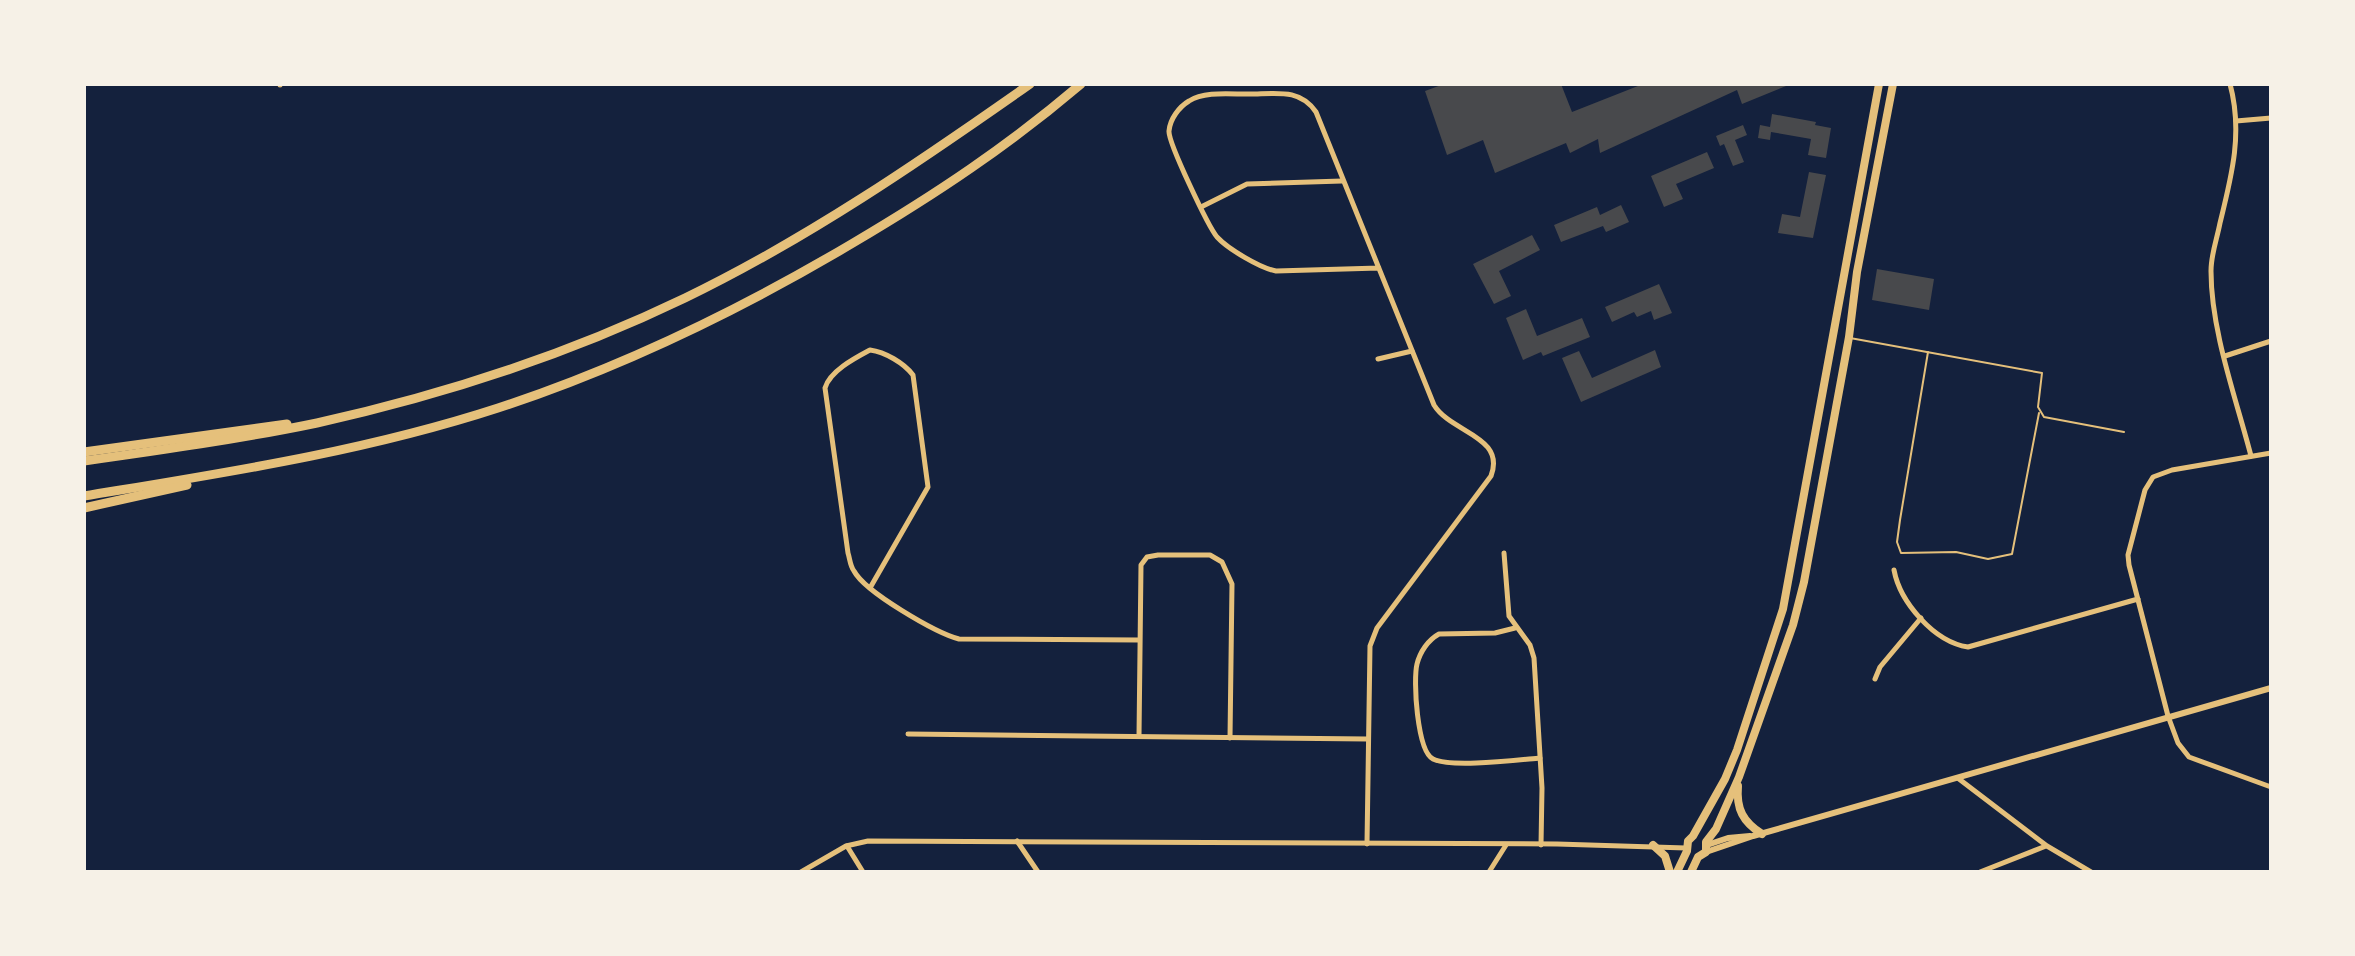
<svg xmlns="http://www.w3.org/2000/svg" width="2355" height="956" viewBox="0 0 2355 956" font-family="'Space Grotesk',sans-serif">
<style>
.building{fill:#48494c}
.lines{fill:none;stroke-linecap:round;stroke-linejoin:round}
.service{stroke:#e5c07b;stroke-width:2}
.minor{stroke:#e5c07b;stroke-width:5}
.tertiary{stroke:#e5c07b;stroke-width:6}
.primary{stroke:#e5c07b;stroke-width:8}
.motorway{stroke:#e5c07b;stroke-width:9}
</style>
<rect width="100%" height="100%" fill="#14213d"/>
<!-- building -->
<g class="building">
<path d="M1444,84h117l11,28 71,-28h148l-49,20 -5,-14 -137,63 -2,-14 -28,14 -4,-10 -71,30 -12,-33 -36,15 -22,-64z"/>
<path d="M1772,114l44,8 -1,3 16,3 -5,30 -18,-3 3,-16 -40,-7 -1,8 -12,-2 2,-13 10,2z"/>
<path d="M1743,125l4,10 -12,5 9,22 -11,4 -9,-22 -4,2 -4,-10z"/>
<path d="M1707,152l7,16 -38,16 7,15 -19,8 -13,-31z"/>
<path d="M1809,172l17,3 -13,63 -35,-5 4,-19 18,3z"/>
<path d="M1621,205l8,17 -23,10 -3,-6 -42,16 -7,-17 43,-18 3,8z"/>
<path d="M1532,235l8,15 -41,21 12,25 -17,8 -21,-40z"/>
<path d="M1877,269l57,10 -5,31 -57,-10z"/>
<path d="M1659,284l13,29 -18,7 -3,-9 -14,6 -3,-5 -22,10 -7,-15z"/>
<path d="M1526,309l11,27 45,-18 8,19 -47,19 -2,-4 -18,8 -17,-42z"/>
<path d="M1655,350l6,17 -80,35 -19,-44 17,-7 13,27z"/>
</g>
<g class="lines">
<!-- service -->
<g class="service">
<path d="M1850,338l192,35 -4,34 6,10 80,15"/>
<path d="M1928,352l-28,168 -3,22 4,11 55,-1 32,7 24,-5 27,-141"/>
</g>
<!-- minor -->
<g class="minor">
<path d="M2230,84c13,48 2,91 -10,139 -3,16 -9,31 -9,48 0,60 25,127 40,185"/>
<path d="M280,85v-1"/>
<path d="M2236,121l35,-3"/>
<path d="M1201,207l46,-23 95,-3"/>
<path d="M2225,356l46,-15"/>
<path d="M1378,359l34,-8"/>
<path d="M2271,453l-99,17 -19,7 -8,13 -17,65 1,10 39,151 10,27 11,14 82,30"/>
<path d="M1504,553l5,63 21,29 4,13 8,130 -1,57"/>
<path d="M1894,570c6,32 40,72 74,77l170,-48"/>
<path d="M870,588l58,-101 -15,-112c-9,-12 -28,-23 -43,-25 -15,8 -40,21 -45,38l23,165c2,6 2,13 6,18 11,21 82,62 105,68l180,1"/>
<path d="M1515,628l-20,5 -56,1c-11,6 -19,18 -22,30 -4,16 0,87 16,95 18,9 84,1 107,-1"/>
<path d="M1875,679l5,-12 41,-49"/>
<path d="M908,734l459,5"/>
<path d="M1139,736l2,-171 6,-8 11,-2h52l12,7 10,22 -2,154"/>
<path d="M1959,779l88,67 44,26"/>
<path d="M1017,841l21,31"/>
<path d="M1367,844l3,-198 7,-18 114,-152c15,-40 -40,-43 -57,-71l-118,-293c-15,-22 -36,-19 -61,-18 -20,1 -49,-4 -66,7 -10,6 -19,18 -20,30 -1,11 39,95 48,106 11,12 43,31 59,34l103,-3"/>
<path d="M847,846l16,26"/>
<path d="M801,872l45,-26 22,-5 689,3 129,4"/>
<path d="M1489,872l17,-27"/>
<path d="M1980,872l66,-26"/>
</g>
<!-- tertiary -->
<g class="tertiary">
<path d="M1707,845l21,-7 22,-2"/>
<path d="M1706,852l47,-16 518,-148"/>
</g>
<!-- primary -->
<g class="primary">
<path d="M1738,786c-2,23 5,36 24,48"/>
<path d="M1653,845l12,11 5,16"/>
<path d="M1677,872l10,-21 1,-10 5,-5 32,-57 12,-29 46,-141 96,-525"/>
<path d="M1691,872l7,-15 8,-5v-10l10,-13 23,-52 54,-152 11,-43 45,-245 8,-65 36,-188"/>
</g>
<!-- motorway -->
<g class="motorway">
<path d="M84,452l203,-28"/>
<path d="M84,461c78,-11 156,-22 233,-38 126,-28 252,-69 368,-125 122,-59 234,-136 345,-214"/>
<path d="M84,496c139,-23 279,-44 414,-88 125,-41 242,-98 355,-165 83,-49 155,-97 228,-159"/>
<path d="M84,508l103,-23"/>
</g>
</g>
<!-- border -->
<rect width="2355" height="956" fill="none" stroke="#f6f1e7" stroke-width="172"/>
</svg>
